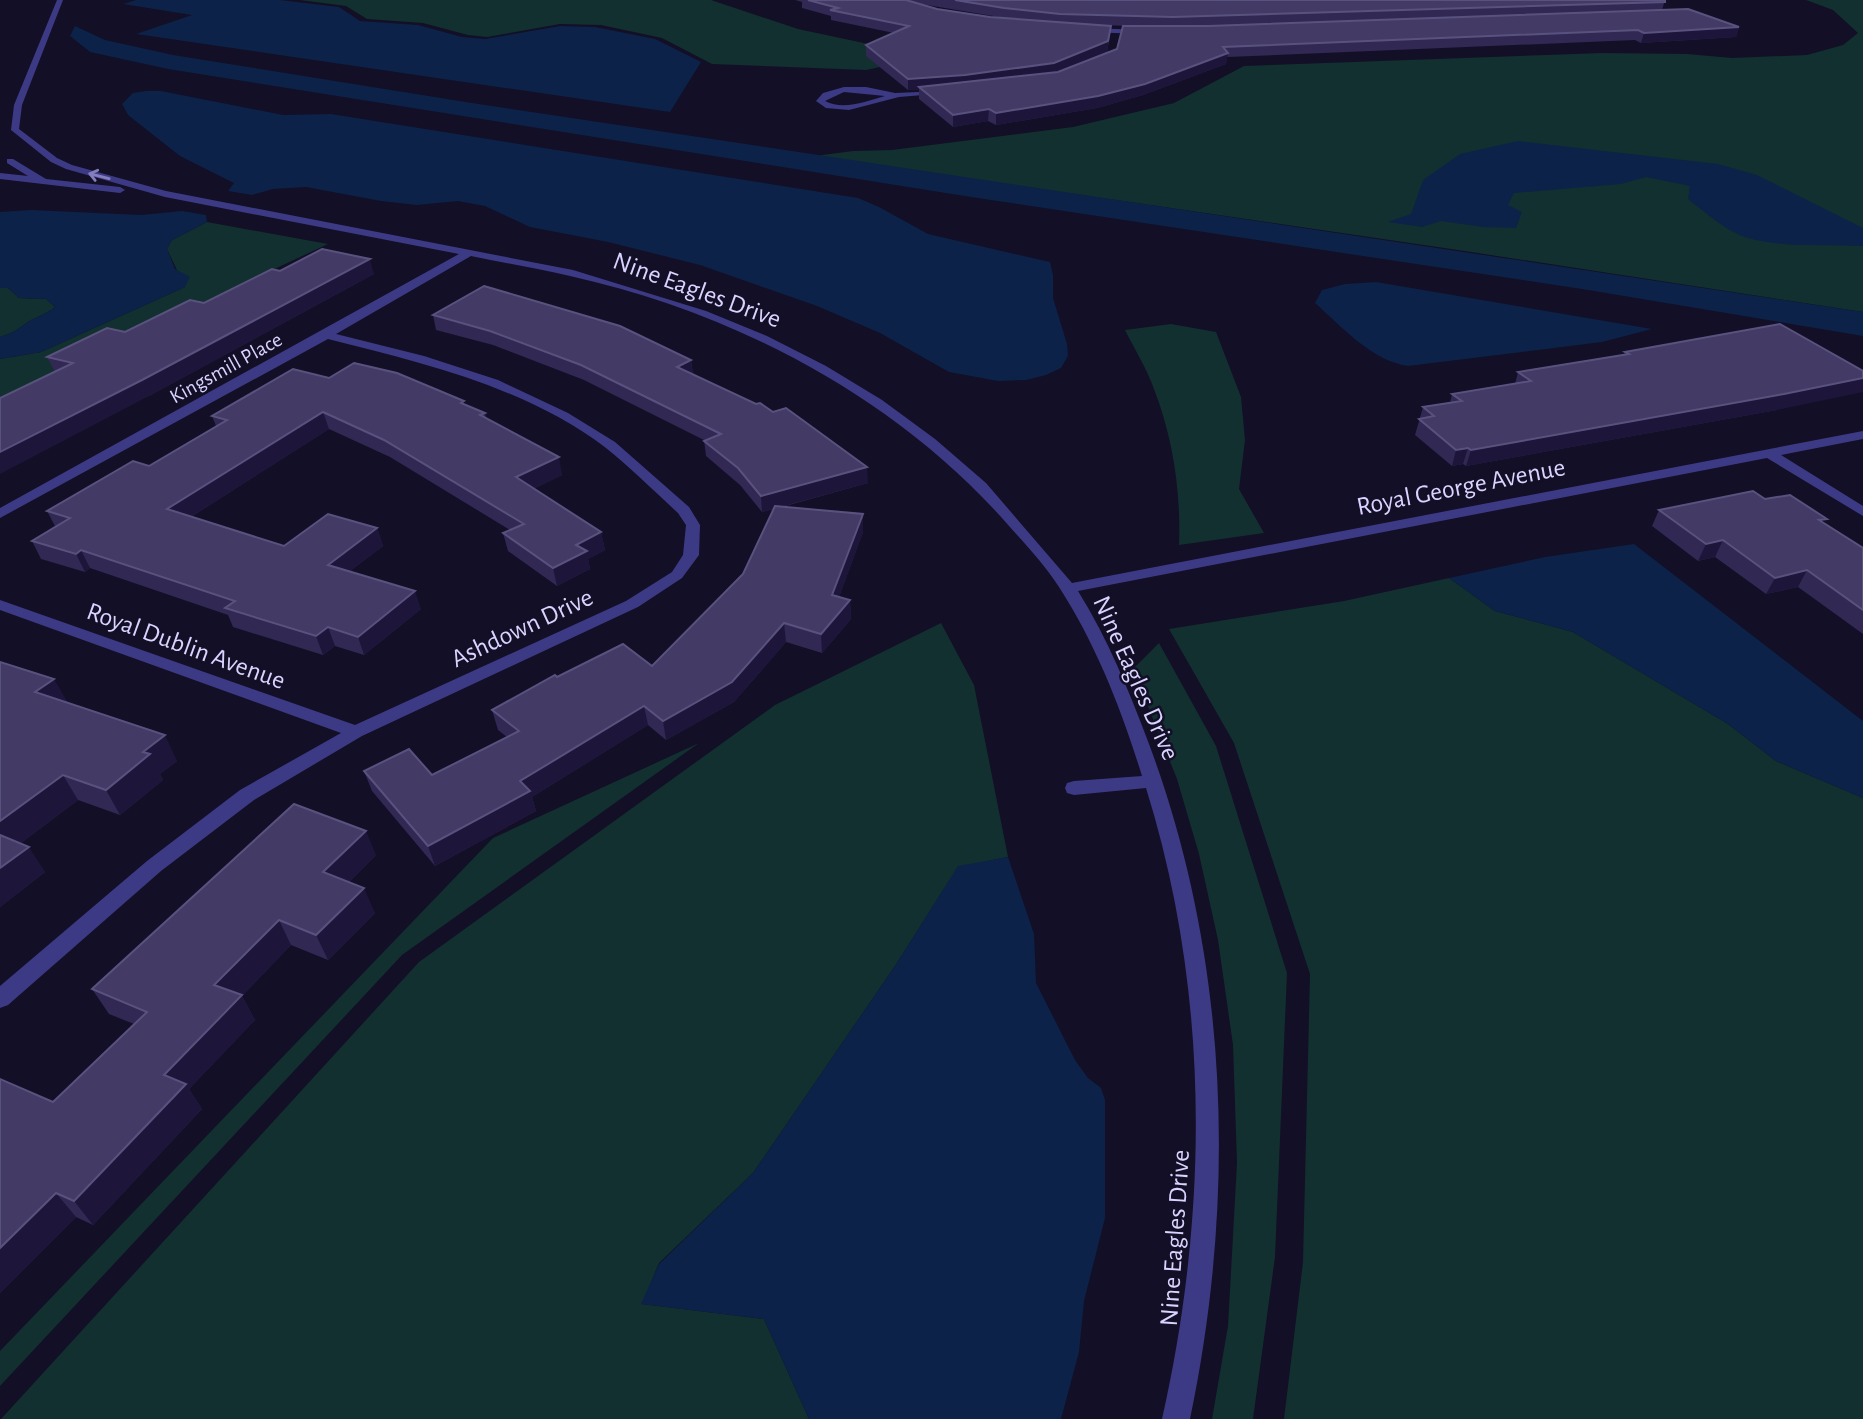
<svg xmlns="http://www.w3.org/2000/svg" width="1863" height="1419" viewBox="0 0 1863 1419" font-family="'Alegreya Sans',sans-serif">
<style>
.green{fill:#12302f}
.water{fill:#0c2248}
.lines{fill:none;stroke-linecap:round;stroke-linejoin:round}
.minor{fill:#3d3a85;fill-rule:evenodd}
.wall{fill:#312854;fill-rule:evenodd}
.shaded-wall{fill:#1d163a}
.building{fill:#433a66;stroke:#5a527e;stroke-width:2}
.oneway{stroke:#837fbc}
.labels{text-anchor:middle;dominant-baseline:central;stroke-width:5;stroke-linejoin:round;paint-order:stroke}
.far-street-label{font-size:21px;fill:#d9d4ff;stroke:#130f26}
.street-label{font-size:26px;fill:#d9d4ff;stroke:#130f26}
</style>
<rect width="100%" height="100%" fill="#130f26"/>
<!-- green -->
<g class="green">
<path d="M300,0h411l87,29 75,16 26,18 -33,7 -154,-6 -50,-26 -61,-13 -41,-1 -73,13 -19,-2 -45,-12 -56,-4 -21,-13z"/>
<path d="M1806,0h57v312l-405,-62 -643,-94 38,-5 39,-1 181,-23 101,-24 70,-37 358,-13 85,1 45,4 75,-3 36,-10 15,-12 -25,-23z"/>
<path d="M207,222l121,22 -169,79 -159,79v-43l41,-7 144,-65 -18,-38 5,-9z"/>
<path d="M0,288h8l11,10 27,1 9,8c-9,8 -21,10 -30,17 -9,6 -14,10 -25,13z"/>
<path d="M1171,324l45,8 25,65 4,43 -6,49 25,44 -85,12c2,-53 -6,-107 -25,-156 -7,-20 -19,-39 -29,-59z"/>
<path d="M1449,578l46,33 78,21 155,92 48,37 87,37v621h-579l19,-157 7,-288 -76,-231 -65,-114 175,-28z"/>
<path d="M941,623l33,62 34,172 -50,10 -63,99 -142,207 -94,90 -17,41 122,15 45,100h-808l418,-457 356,-257z"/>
<path d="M1159,643l57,103 71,227 -12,284 -22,162h-41l16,-93 9,-163 -4,-118 -15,-105 -19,-86 -22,-75 -44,-110z"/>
<path d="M699,743l-297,212 -402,431v-35l493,-513z"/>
</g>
<!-- water -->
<g class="water">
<path d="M136,0h144l59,7 21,14 58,4 44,12 23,2 75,-13 35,1 60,12 46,23 -31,50 -534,-78 56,-19 -69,-11z"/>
<path d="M75,26l30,14 68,15 299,48 1391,209v24l-281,-47 -611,-92 -803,-128 -78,-17 -20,-16z"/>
<path d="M146,91h15l122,24 48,-1 527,84 21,9 49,27 122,28 3,13v23l14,46 1,12 -7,12 -15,7 -20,5 -28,1 -49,-9 -69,-39 -63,-27 -117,-41 -92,-23 -78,-15 -45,-21 -27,-5 -41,4 -36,-4 -75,-14 -33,2 -21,6 -24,-4 6,-8 -54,-27 -52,-41 -6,-11 11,-11z"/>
<path d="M1518,141l200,23 39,11 106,53v18c-37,-2 -79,2 -115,-8 -21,-6 -43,-26 -60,-39l2,-13 -44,-9 -25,7 -107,9 -6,12 14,7 -6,16 -33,-1 -42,-6 -19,6 -34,-5 23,-8 12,-34 37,-26z"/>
<path d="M31,210l110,5 41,-4 24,4 1,7 -35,18 -5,9 8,20 15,8 -5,10 -144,65 -41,7v-22c11,-3 16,-7 25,-13 9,-7 21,-9 30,-17l-9,-8 -27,-1 -11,-10h-8v-76z"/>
<path d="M1376,282l276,47 -50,13 -194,24c-36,-5 -66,-39 -93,-63l7,-13 23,-6z"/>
<path d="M1634,544l229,177v77l-87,-37 -48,-37 -155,-92 -78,-21 -46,-33 96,-21z"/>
<path d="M1008,857l26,77 2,49 39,77 13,18 13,10 4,12v118l-21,83 -5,51 -18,67h-252l-45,-100 -123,-15 18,-40 94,-91 142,-207 63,-100z"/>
</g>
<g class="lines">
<!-- minor -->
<g class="minor">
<path d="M57,0h6l-41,105 -3,24 38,29 15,7 94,26 407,79 133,41 61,25 59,30 56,34 53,39 51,44 86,100 791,-152v8l-82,16 82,51v10l-96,-58 -689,133c30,48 51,100 71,153 80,214 88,450 41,675h-28c47,-208 48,-426 -16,-631l-72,7 -7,-2 -2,-5 2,-5 7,-2 68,-5c-20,-65 -46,-132 -83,-189 -16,-25 -38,-47 -57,-69 -112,-124 -270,-206 -432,-242 -33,-8 -66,-13 -99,-20l-135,78 88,22 74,24 70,33 47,29 74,65 11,18 -1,30 -17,23 -44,29 -276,129 -108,64 -93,71 -153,134 -8,3v-22l147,-125 93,-71 101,-57 -341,-123v-10l355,125 271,-124 46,-29 11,-17 3,-30 -8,-12c-24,-22 -47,-45 -72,-65 -80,-61 -183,-85 -278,-109l-328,179v-10l459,-254 -294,-57 -99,-28 -15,-7 -40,-32 3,-25z"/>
<path d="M1088,28l56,2 4,2 -4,2 -59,-2z"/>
<path d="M844,87h22l29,6 48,-2 4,2 -48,4 -50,13 -23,-2 -10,-7 7,-8zM844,92l41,4c-19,5 -41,15 -60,5z"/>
<path d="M7,159h6l33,20 74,8 5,3 -5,3 -120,-14v-6l28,3 -21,-13z"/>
</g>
</g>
<!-- wall -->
<g class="wall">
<path d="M795,0h870l-3,10 77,17 -3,10 -95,6 -6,-3 -408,17 -1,7 -83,31 -46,13 -101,17 -8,-4 -35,6 -34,-28v-9h-11l-42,-34v-11l28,-12 -63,-13v-4l-29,-8v-6zM921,4l84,14 -15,-1 -53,-8zM1098,25l33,1 -14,23 -10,3 3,-16z"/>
<path d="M280,271l94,3 -225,122 -94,-24 -8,-15 78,-25 79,-29z"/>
<path d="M433,315l258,45 2,14 175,109 -86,24 81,25 -24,65 11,3 1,19 -29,34 -36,-11 -52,60 -68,38 -18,-15 -116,72 4,14 -101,55 -63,-75 -8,-20 68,4 75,-38 -9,-7 -6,-20 65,-33 95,-11 91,-92 31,-65 -12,3 -22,-27 -34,-29 -2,-16 -120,-60 -91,-35 -57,-15z"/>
<path d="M1625,352l152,58 -311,56 -3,-2 -11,2 -37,-31 8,-28 27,-4 2,-9 63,-10 3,-12 106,-17z"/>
<path d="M329,378l136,26 20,9 1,5 76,57 -29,14 68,43 4,18 -17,9 2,10 -33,17 -49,-35 -5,-18 7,-3 -120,-73 -61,-28 -138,88 93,29 93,-18 6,18 -33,25 71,38 -57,46 -29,-9 -12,9 -90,-28 -5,-12 -138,-47 -5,4 -44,-13 -9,-18 23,-15 -8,-15 102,-45 67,-40 -4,-10z"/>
<path d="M1765,499l59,24 39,25v86l-65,-47 -32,7 -51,-37 -17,4 -46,-35 7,-16z"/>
<path d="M0,662l68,42 109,57 -17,13 3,6 -43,35 -42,-15 -57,43 24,29 -45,35z"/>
<path d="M376,855l-27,27 26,31 -47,47 -37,-15 -49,51 13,24 -66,69 13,20 -109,116 -17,-8 -76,76v-214l53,23 81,-78 -25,-10 -17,-25z"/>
</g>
<!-- shaded-wall -->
<g class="shaded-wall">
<path d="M1111,26l-4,26 -54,22 -134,13v3h-11v-11z"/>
<path d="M1739,27l-3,10 -95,6 3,-10z"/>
<path d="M1228,53l-2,11 -83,31 -46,13 -101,17v-12z"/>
<path d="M989,109l-1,12 -35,6v-12z"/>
<path d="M370,259l4,15 -225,122 -149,78v-22z"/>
<path d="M691,360l2,16 -16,-9z"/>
<path d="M1863,378v14l-86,18 -311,56 5,-16z"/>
<path d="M323,412l6,17 -154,98 -8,-18z"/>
<path d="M1468,448l-5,16 -11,2 4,-16z"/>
<path d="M559,457l3,18 -42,20 -4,-18z"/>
<path d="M867,467l1,16 -106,29 -1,-16z"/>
<path d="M863,514v18l-30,82 -1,-19z"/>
<path d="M377,528l6,18 -49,37 -6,-18z"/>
<path d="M601,532l4,18 -17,9 2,10 -33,17 -4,-18 23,-23z"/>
<path d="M1723,540l-8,17 -17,4 8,-17z"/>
<path d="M81,550l9,18 -5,4 -9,-18z"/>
<path d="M1807,570l-9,17 -32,7 9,-16z"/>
<path d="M415,591l6,18 -57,46 -6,-18z"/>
<path d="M850,600l1,19 -29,34 -1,-19z"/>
<path d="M784,623l2,19 -52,60 -68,38 -3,-19z"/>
<path d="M328,627l7,19 -12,9 -7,-19z"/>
<path d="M54,679l14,24 -33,-11z"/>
<path d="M644,706l4,19 -116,72 4,14 -101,55 -7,-20 92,-65z"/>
<path d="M165,735l12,26 -17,13 3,6 -43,35 -14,-25 37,-38z"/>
<path d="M63,775l15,25 -73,55 -5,-8v-26z"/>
<path d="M366,831l10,24 -42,42 -11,-25z"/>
<path d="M29,847l16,25 -45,35v-39z"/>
<path d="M364,888l11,25 -47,47 -12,-25z"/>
<path d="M279,920l12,25 -49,51 13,24 -66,69 13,20 -109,116 -19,-24 90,-126 50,-90z"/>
<path d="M56,1193l20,24 -76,76v-45z"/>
</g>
<!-- building -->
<g class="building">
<path d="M808,0h98l31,9 53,8 121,9 -3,15 -54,22 -89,12 -57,4 -42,-34 43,-19 -79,-16 8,-2z"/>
<path d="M955,0h710v2l-492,15 -113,-3 -56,-6z"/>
<path d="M1688,9l51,18 -95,6 -6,-3 -415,17 5,6 -83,31 -47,12 -102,17 -7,-4 -36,6 -34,-28 139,-15 59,-23 6,-23h86z"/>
<path d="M322,249l48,10 -228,121 -142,72v-54l73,-35 -26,-6 60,-29 18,4 65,-32 14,3 68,-34 8,2z"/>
<path d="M484,286l136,40 71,34 -14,7 79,37 4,-1 13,9 13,-4 81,59 -106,29 -23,-28 -34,-27 17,-7 -140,-69 -91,-34 -57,-16z"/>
<path d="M1780,324l83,47v7l-79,16 -313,56 -3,-2 -12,2 -37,-31 15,-3 -11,-9 39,-6 -10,-7 79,-13 -13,-9 111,-18 -4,-2z"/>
<path d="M354,363l43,10 67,28 -3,2 24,10 -5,2 79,42 -43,20 85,55 -25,13 11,6 -34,17 -50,-35 21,-9 -140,-84 -61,-28 -156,97 117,37 44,-32 49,14 -49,37 87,26 -57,46 -30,-10 -12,9 -91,-28 10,-7 -154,-51 -5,4 -44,-13 38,-23 -23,-7 86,-50 16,5 78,-46 -15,-4 81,-47 36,9z"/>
<path d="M1753,491l12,8 25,-4 37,24 -8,1 44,28v62l-56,-40 -32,8 -52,-38 -17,4 -47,-34z"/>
<path d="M775,506l88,8 -31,81 18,5 -29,34 -37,-11 -52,59 -69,39 -19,-15 -124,75 10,10 -102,55 -64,-75 45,-22 23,26 87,-44 -27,-21 63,-35 2,2 66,-33 29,22 91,-92z"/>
<path d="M0,662l54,17 -19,13 130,43 -22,17 7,2 -44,36 -43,-15 -63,46z"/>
<path d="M294,804l72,27 -43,41 41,16 -48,47 -37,-15 -65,65 28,10 -78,80 22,9 -112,117 -18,-8 -56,55v-169l53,23 94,-90 -55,-23z"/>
<path d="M0,835l29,12 -29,21z"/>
</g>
<!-- one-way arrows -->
<defs><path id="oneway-shaft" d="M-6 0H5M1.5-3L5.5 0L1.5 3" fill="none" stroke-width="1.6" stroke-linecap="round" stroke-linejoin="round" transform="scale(1.75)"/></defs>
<use class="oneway" href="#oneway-shaft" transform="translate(99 176) rotate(-166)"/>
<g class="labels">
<!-- far-street labels -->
<g class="far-street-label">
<text transform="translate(226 368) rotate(-29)">Kingsmill Place</text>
</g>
<!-- street labels -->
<g class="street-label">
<text transform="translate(697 290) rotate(20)">Nine Eagles Drive</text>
<text transform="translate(1461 487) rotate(-11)">Royal George Avenue</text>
<text transform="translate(522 628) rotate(-25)">Ashdown Drive</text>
<text transform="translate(186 646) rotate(20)">Royal Dublin Avenue</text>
<text transform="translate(1136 678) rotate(66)">Nine Eagles Drive</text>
<text transform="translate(1175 1238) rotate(-86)">Nine Eagles Drive</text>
</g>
</g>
</svg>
